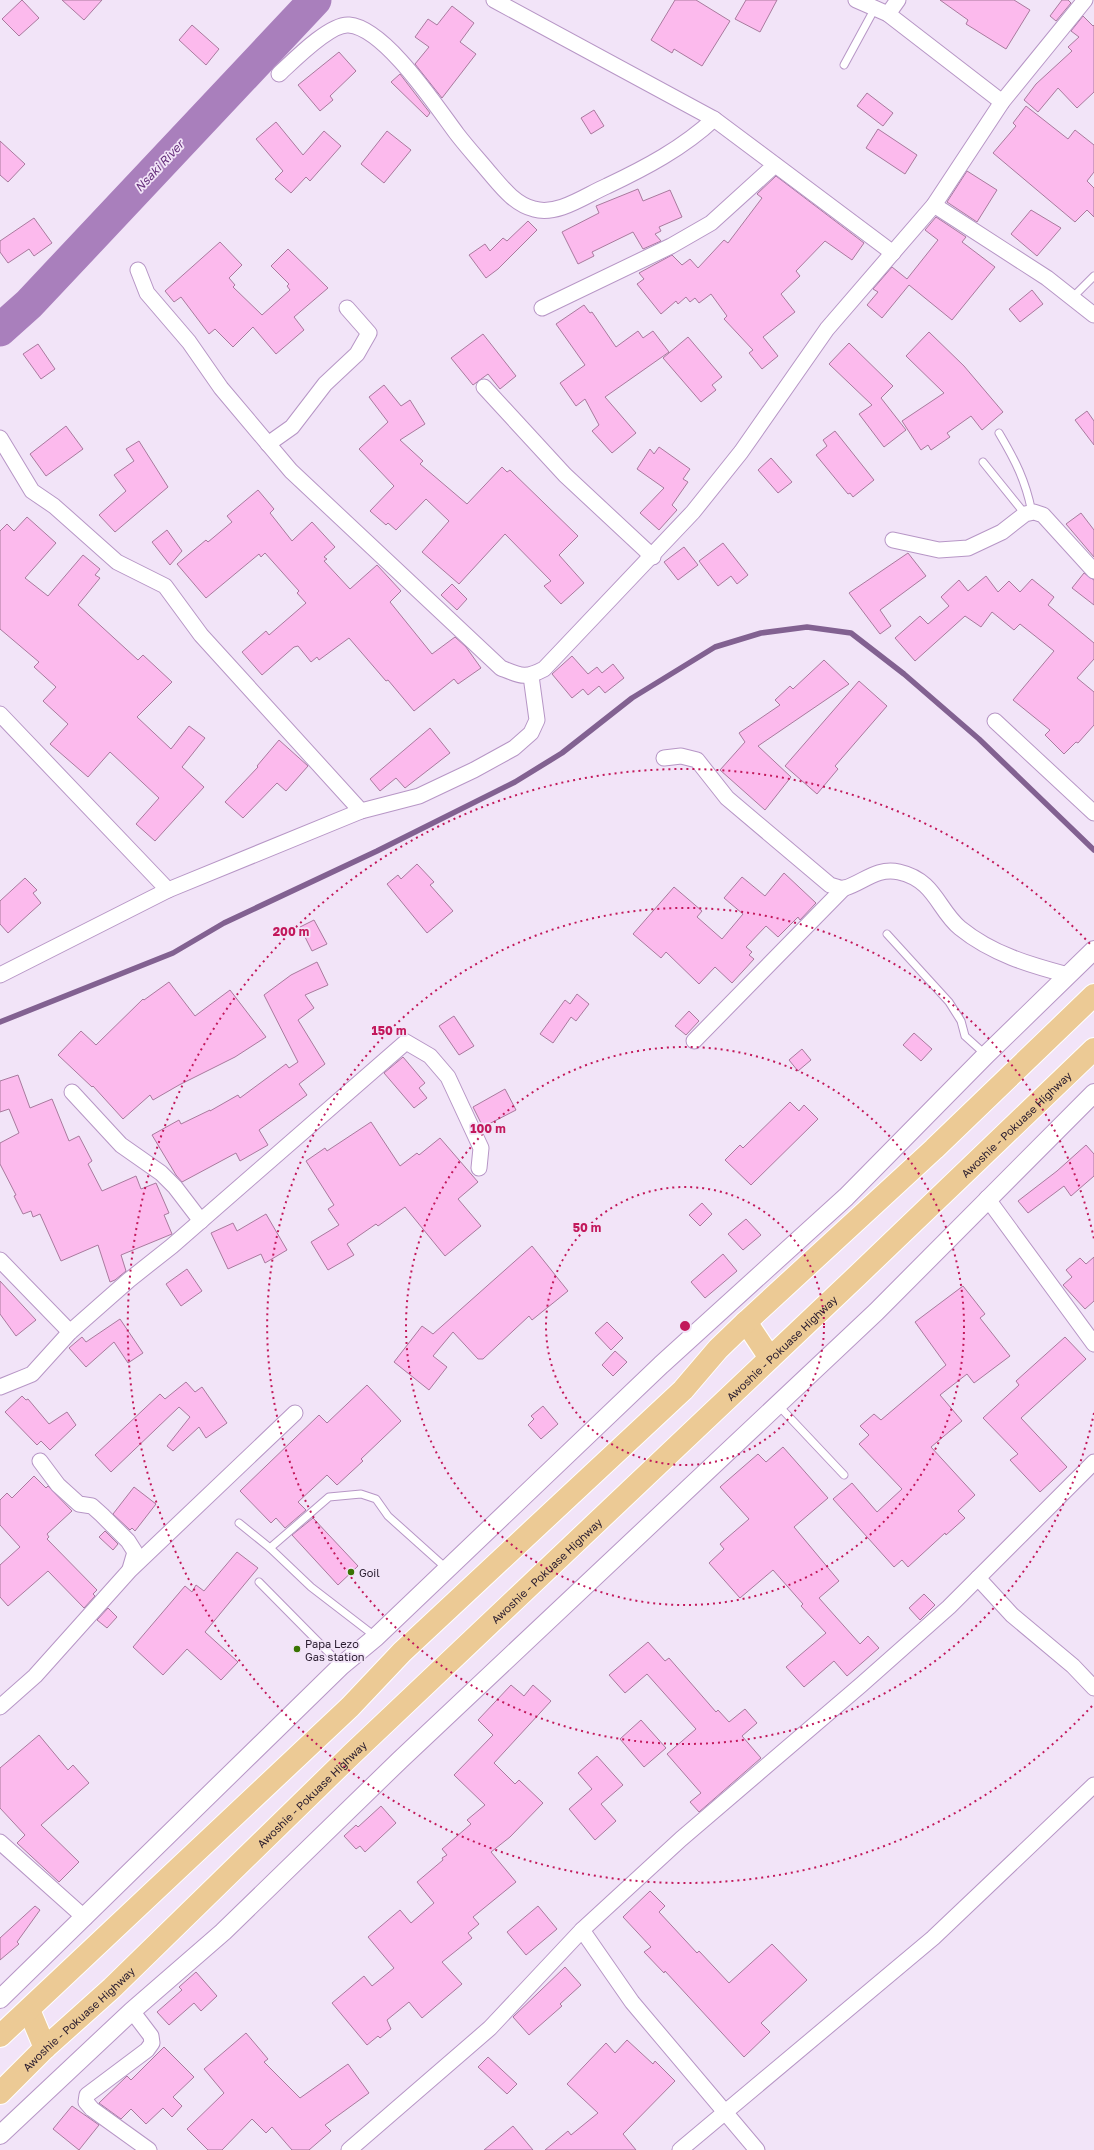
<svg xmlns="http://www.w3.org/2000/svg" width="1094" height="2150" viewBox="0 0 1094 2150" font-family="'Golos Text',sans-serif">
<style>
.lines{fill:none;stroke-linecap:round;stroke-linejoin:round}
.stream{stroke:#826191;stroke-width:5.5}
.river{stroke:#a97fbc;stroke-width:33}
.building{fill:#fcbaed;stroke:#a97a9e}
.service-casing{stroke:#b796c6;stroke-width:9}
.minor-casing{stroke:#b796c6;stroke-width:17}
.tertiary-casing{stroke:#b796c6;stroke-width:20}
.primary-casing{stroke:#fff;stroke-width:24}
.service{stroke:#fff;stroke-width:7}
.minor{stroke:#fff;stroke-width:15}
.tertiary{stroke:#fff;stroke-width:18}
.primary{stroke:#ecca95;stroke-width:22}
.ring{fill:none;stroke:#c2185b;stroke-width:2;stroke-dasharray:2 4}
.poi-dot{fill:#3a7302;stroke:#f2e4f8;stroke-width:1.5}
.labels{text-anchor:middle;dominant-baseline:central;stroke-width:3.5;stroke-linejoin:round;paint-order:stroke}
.street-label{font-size:11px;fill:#281b2e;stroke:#f2e4f8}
.poi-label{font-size:11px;fill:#281b2e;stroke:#f2e4f8;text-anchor:start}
.water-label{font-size:12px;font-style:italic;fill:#66307c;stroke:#f2e4f8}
.centre{fill:#c2185b;stroke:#f2e4f8;stroke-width:2}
.ring-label{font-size:12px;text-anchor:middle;font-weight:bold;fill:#c2185b;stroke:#f2e4f8;stroke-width:3.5;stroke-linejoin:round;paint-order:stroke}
</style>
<rect width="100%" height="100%" fill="#f2e4f8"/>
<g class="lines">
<!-- stream -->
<path class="stream" d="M0,1022l173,-69 51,-30 153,-72 138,-69 47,-29 70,-55 83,-51 46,-14 46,-6 44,6 53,41 75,65 115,111"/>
<!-- river -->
<path class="river" d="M0,330l29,-26 286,-304"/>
</g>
<!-- building -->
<g class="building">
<path d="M22,0l17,18 -20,18 -17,-17z"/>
<path d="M62,0h40l-18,20z"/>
<path d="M675,0h21l34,21 -28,45 -28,-17 -2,4 -21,-13z"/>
<path d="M746,0h31l-17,32 -25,-13z"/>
<path d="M940,0h74l16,10 -24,39 -40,-25 2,-4z"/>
<path d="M1062,0h6l3,3 -15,18 -6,-5z"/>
<path d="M452,6l22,17 -14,19 16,12 -34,44 -27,-34 14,-17 -14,-10 13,-18 9,6z"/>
<path d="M1083,16l10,10 1,-1v67l-17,16 -19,-20 -20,24 -14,-12 12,-16 36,-33 -4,-4 11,-10 -8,-6z"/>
<path d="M192,25l27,24 -13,16 -27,-25z"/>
<path d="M339,52l17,19 -26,25 3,4 -13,11 -22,-26z"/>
<path d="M400,74l30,39 -3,4 -36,-35z"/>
<path d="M867,93l26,20 -10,13 -26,-20z"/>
<path d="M1026,106l42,33 7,-9 19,15v27l-7,9 7,7v29l-7,-7 -12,12 -82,-69 23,-27 -3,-3z"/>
<path d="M594,110l10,16 -13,8 -10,-16z"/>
<path d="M276,122l27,33 21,-24 17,15 -31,35 -4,-4 -15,16 -16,-14 8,-8 -27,-32z"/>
<path d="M878,129l39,26 -12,19 -39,-26z"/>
<path d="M387,131l24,19 -27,33 -23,-19z"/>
<path d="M0,141l25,23 -17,18 -8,-7z"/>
<path d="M967,171l30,19 -20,32 -30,-20z"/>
<path d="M776,176l88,67 -12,17 -27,-19 -29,30 4,5 -19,18 14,18 -32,25 15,19 -16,13 -13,-16 4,-3 -29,-31 3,-3 -16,-22 -12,9 -4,-5 -5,4 -4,-5 -8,7 -2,-3 -15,13 -24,-30 7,-5 -5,-6 33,-18 10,10 8,-6 8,9 26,-28 4,3 34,-45 -5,-4z"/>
<path d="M638,189l5,12 27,-11 12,27 -23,10 2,4 -6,3 6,7 -18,8 -10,-17 -41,20 2,4 -16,8 -16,-32 37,-19 -3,-7z"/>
<path d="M1031,210l30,18 -24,28 -26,-22z"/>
<path d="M936,217l30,20 -4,5 33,25 -43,53 -43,-35 -27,33 -15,-13 11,-13 -5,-3 19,-22 15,12 31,-39 -13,-10z"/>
<path d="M34,218l18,25 -18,13 -5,-7 -21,14 -8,-11v-11z"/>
<path d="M528,221l9,9 -39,39 -12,9 -17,-23 16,-11 5,7 13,-13 4,3z"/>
<path d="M220,242l22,23 -13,13 6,7 -2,2 29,28 28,-25 -3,-4 2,-2 -18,-18 17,-17 40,39 -34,29 10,13 -28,24 -23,-27 -20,20 -18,-18 -6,5 -28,-37 -7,5 -9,-11z"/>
<path d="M1032,290l11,14 -23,18 -11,-13z"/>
<path d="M584,305l6,8 2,-1 24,35 22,-16 5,7 10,-7 16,21 -64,45 31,36 -24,20 -20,-22 7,-6 -14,-26 -9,7 -16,-23 25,-18 -29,-41z"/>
<path d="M929,332l35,34 39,46 -21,18 -11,-14 -24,17 3,4 -19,13 -3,-5 -7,5 -19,-29 42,-28 -38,-37z"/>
<path d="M483,334l33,42 -16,13 -12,-15 -15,11 -22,-27z"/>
<path d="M688,337l34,40 -10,8 4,5 -15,12 -38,-44z"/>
<path d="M849,343l44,43 -12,12 25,32 -22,17 -25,-33 13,-9 -43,-41z"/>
<path d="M38,344l17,25 -14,10 -18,-25z"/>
<path d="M384,385l17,21 9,-6 15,24 -25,16 23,21 -3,3 47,40 35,-37 5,5 3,-2 68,66 -19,19 25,28 -23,21 -17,-18 7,-5 -46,-47 -46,50 -37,-32 27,-31 -23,-22 -30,31 -8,-7 -2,2 -16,-14 24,-25 -35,-37 29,-27 -19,-25z"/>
<path d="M1087,411l7,10v24l-19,-25z"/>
<path d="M66,426l17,23 -37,27 -16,-22z"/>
<path d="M835,431l39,49 -21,17 -3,-4 -2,1 -32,-39 11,-9 -4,-6z"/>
<path d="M139,441l29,46 -53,45 -16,-17 27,-24 -12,-16 20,-14 -8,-12z"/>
<path d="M659,447l31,22 -7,10 5,3 -16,23 5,5 -18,20 -19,-17 24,-25 -27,-19 13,-20 4,5z"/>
<path d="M771,458l21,24 -14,11 -20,-23z"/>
<path d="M258,490l16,19 -4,4 22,28 20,-19 23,25 -11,10 3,2 -3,2 26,28 27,-24 24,26 -11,11 42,52 23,-17 11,10 15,21 -23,16 -4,-5 -40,32 -26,-31 -2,1 -37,-43 -30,22 -2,-3 -6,5 -13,-16 -4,1 -32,28 -20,-23 24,-21 3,4 37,-32 -9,-10 2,-2 -34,-38 -4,4 -2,-3 -53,44 -29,-34 29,-24 2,2 24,-20 -5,-6z"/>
<path d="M1081,513l13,17v27l-28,-33z"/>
<path d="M27,517l29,26 -31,35 23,18 35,-41 17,14 -5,6 5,3 -22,27 60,55 5,-5 29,27 -35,35 34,32 18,-23 16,12 -23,29 22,20 -49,54 -19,-17 23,-26 -49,-46 -22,25 -38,-33 18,-20 -25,-23 13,-14 -22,-20 5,-5 -39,-33v-98l7,-7 7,7z"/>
<path d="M167,530l15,21 -12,14 -18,-23z"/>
<path d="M723,543l25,32 -11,9 -6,-8 -13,10 -19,-25z"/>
<path d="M684,547l14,18 -20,15 -14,-18z"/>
<path d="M908,553l18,23 -46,34 11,16 -11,8 -31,-41z"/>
<path d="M1084,573l10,7v25l-22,-17z"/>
<path d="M986,576l12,16 11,-11 11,11 12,-13 22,18 -6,8 46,38v16l-17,19 17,14v33l-16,18 -2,-1 -12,12 -19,-19 5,-5 -37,-30 41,-49 -34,-27 -6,6 -22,-18 -11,15 -16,-11 -50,45 -20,-23 25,-22 8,8 21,-18 -8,-9 18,-17 9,11z"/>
<path d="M452,584l15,15 -10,11 -16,-15z"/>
<path d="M572,656l16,18 9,-7 5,6 11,-9 11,14 -19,15 -6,-7 -11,9 -5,-6 -11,9 -20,-24z"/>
<path d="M824,660l25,24 -91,62 33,31 -26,33 -45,-40 25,-28 -6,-9 41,-28 -5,-5 15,-14 3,3z"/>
<path d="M859,681l28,25 -52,60 3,3 -21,25 -32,-28z"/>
<path d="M430,728l20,25 -45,35 -9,-10 -16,13 -10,-12z"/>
<path d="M279,740l29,26 -22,25 -9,-8 -34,35 -18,-16 33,-35 -1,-1z"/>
<path d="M417,864l17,18 -4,3 23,26 -26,22 -40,-49 11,-9 3,4z"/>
<path d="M784,873l32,30 -16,17 -2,-3 -20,20 -12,-11 -20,21 6,5 -3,3 5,4 -22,24 -17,-16 -16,17 -33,-32 -5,6 -28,-24 41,-47 28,24 -5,6 25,22 21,-25 -19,-16 18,-21 23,19z"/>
<path d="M25,878l12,12 -4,3 8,10 -33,30 -8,-9v-23z"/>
<path d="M314,920l13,24 -15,7 -12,-24z"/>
<path d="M317,962l11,23 -23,10 9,13 -16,12 27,44 -26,20 8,11 -48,35 9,15 -28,16 -4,-8 -54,29 -6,-7 -24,-40 27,-15 2,4 29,-14v1l28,-16 2,3 46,-34 3,4 9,-6 -34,-67 27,-20z"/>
<path d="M169,982l26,34 35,-26 36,47 -31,20 -56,28 -26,15 -3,-5 -27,24 -30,-33 -1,1 -34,-32 23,-24 15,14 47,-46 1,1z"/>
<path d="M577,994l12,10 -13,17 -5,-4 -18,26 -13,-9 25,-34 5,4z"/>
<path d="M689,1011l10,10 -13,14 -11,-9z"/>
<path d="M454,1016l20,30 -15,9 -20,-29z"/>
<path d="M914,1033l18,16 -11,12 -18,-16z"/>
<path d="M802,1049l9,11 -13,11 -9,-11z"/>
<path d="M403,1057l22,26 -6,5 8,10 -13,10 -30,-35z"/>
<path d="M18,1075l12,33 22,-9 17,42 10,-5 13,25 -4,3 14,27 34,-15 5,13 15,-6 13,30 -5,2 8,19 -51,21 5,16 -11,9 -5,2 -12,-37 -37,16 -21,-47 -7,3 -2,-6 -8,3 -9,-18 2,-1 -16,-31v-21l19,-10 -10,-24 -9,3v-31z"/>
<path d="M505,1089l11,21 -33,17 -10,-20z"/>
<path d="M790,1102l9,9 5,-6 14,14 -67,66 -26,-25 15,-15 3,3z"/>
<path d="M371,1122l29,44 17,-13 2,2 21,-17 38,44 -20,17 23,27 -36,30 -40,-49 -27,19 -2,-2 -29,20 7,11 -26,15 -17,-28 28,-17 -11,-16 6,-4 -28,-44 19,-13 2,3z"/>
<path d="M1086,1145l8,9v22l-23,20 -7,-10 -36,27 -10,-12 39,-30z"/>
<path d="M702,1203l10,11 -12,12 -11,-11z"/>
<path d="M266,1214l21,36 -22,13 -4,-9 -33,15 -17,-36 22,-10 4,8z"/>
<path d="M746,1219l15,16 -18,15 -15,-16z"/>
<path d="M532,1246l36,45 -36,29 -3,-4 -46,43h-5l-25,-27 -20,24 14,11 -18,23 -35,-28 28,-36 11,8z"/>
<path d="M723,1254l14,17 -32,27 -14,-16z"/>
<path d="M1094,1257v44l-9,8 -22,-24 9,-8 -6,-7 14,-12 6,6z"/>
<path d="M187,1269l15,22 -21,15 -15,-22z"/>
<path d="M0,1281l36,39 -20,16 -16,-22z"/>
<path d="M963,1286l22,28 -5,4 30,38 -36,27 -7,-9 -27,21 22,26 -31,26 44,48 -17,16 7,7 -19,17 -1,-2 -37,34 -6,-7 -8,7 -61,-68 19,-16 25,29 25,-23 -43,-45 10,-9 -9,-9 14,-12 7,6 65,-55 -31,-43z"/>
<path d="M120,1319l23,34 -15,10 -14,-21 -28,25 -17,-19 13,-11 4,5z"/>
<path d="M607,1322l16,16 -12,12 -16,-17z"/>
<path d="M1065,1337l21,22 -65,59 46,49 -27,25 -30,-32 8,-6 -35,-36 36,-33 -3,-4z"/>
<path d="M615,1351l12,11 -14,14 -11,-11z"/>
<path d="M186,1382l9,10 7,-5 25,36 -21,15 -7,-11 -26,24 -6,-5 23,-29 -11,-10 -68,65 -16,-17 65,-61 5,5z"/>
<path d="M367,1385l34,36 -40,38 2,2 -26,24 -10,-10 -29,27 8,8 -21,18 -9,-10 -5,5 -31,-32 79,-76 8,8z"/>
<path d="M22,1396l4,4 2,-1 21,25 18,-12 9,13 -26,25 -9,-9 -4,4 -32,-33z"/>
<path d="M543,1406l15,18 -17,15 -13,-14 6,-6 -3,-3z"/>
<path d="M783,1447l45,51 -34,29 45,54 -20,17 41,46 8,-8 11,12 -32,28 -13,-15 -30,26 -18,-20 40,-34 -25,-27 2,-2 -30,-34 -33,28 -31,-35 15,-14 -4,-5 29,-25 -29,-32 38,-33 8,8z"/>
<path d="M34,1476l12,12 2,-2 24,25 -25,23 2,3 -2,2 50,51 -4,4 2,2 -11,12 -36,-37 -40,35 -8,-9v-32l20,-18 -20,-22v-25l7,-7 5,5z"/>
<path d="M134,1487l22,17 -21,27 -3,-3 -2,2 -17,-16z"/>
<path d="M313,1518l45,48 -20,19 -46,-50z"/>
<path d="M105,1531l13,13 -5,6 -14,-13z"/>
<path d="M237,1552l21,16 -53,64 33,30 -17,18 -34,-31 -24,26 -30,-28 52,-61 7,6 4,-7 8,6z"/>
<path d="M924,1594l11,11 -15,15 -11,-12z"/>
<path d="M108,1608l9,9 -10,11 -10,-8z"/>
<path d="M648,1642l17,19 4,-3 47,54 2,-2 11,12 16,-13 12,14 -15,13 19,22 -62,54 -9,-10 11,-9 -34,-39 29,-25 -49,-55 -22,19 -16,-18z"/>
<path d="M511,1685l13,11 9,-11 18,16 -57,62 21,21 4,-4 24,23 -33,34 -19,15 25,30 -43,35 6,7 -11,9 4,5 -30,24 20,22 -40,34 -13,-16 -22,18 4,9 -11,9 -2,-2 -11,9 -35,-42 32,-27 8,10 22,-18 -26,-31 32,-27 11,13 23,-20 -17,-21 26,-22 -1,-2 5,-3 -5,-6 29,-25 -4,-4 18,-15 -31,-30 39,-40 -15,-15z"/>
<path d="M641,1720l25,28 -22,19 -24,-28z"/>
<path d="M39,1735l29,35 5,-5 16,18 -48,42 38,37 -20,20 -42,-39 8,-8 -25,-27v-40z"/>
<path d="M597,1756l26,29 -22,19 15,17 -21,19 -26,-31 23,-20 -14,-16z"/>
<path d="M381,1806l15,17 -31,29 -5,-6 -4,3 -12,-13 12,-11 2,2z"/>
<path d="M650,1891l15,15 -6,6 38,41 2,-2 30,32 43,-39 35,36 -46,43 9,9 -26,25 -79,-86 -1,2 -20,-21 7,-5 -28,-30z"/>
<path d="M35,1906l5,4 -23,32 2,2 -19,16v-22z"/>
<path d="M538,1906l19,23 -31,26 -19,-23z"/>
<path d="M565,1967l16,18 -21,19 2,2 -33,29 -16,-18z"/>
<path d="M196,1972l21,24 -16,15 -7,-8 -25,22 -12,-13 25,-22 -3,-3z"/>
<path d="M246,2033l22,26 -4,3 36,36 48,-34 21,29 -44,32 6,6 -22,19h-17l-20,-23 -6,6 -14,-14 -30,31h-14l-21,-21 37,-36 -20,-24z"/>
<path d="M627,2040l26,24 2,-3 20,20 -52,53 13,16h-91l23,-19 3,4 27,-22 -31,-29 39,-41 9,10z"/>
<path d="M164,2047l30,30 -21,20 9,9 -10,11 -9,-9 -17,16 -15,-15 -10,10 -22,-16 28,-27 4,4z"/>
<path d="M488,2057l29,27 -10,10 -29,-27z"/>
<path d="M72,2106l27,19 -20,25 -26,-21z"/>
<path d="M513,2126l20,24h-49z"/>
</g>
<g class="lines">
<defs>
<g id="service">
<path d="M844,65l31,-57"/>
<path d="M1072,298l22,-22"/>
<path d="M999,433c16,27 27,48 33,80"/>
<path d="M983,462l42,52"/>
<path d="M887,934l62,68 12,19 4,15 21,19"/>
<path d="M777,1404l67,71"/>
<path d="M239,1523l31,25 41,39 65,50"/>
<path d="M270,1548l59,-51 32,-3 15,5 12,17 58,52"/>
<path d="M259,1582l82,83"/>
</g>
<g id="minor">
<path d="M494,0l220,119"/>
<path d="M856,0l32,14 114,88"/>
<path d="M888,14l10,-14"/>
<path d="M279,74c14,-13 51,-51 70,-49 36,3 87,81 108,109 10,13 21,25 31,37 13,15 26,33 46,38 24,7 52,-14 73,-23 38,-18 76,-38 107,-67l179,134"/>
<path d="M934,205l113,73 47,37"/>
<path d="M138,270l9,23 42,49 32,46 70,83 210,197c20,8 24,11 43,1l149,-157 48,-60 86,-123 107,-124 68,-103 83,-102"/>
<path d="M542,308l129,-62 40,-23 64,-58"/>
<path d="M484,387l81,88 88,82"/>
<path d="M0,438l32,53 22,15 63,56 48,24 36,49 160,176"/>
<path d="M268,444l24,-17 33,-43 32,-30 12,-21 -22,-25"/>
<path d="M893,540l46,10 29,-2 34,-16 23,-18 9,-2 9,3 51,56"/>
<path d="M0,714l168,176"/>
<path d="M995,721l99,92"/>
<path d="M664,758l17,-2 16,4 30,38 103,87c4,1 11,4 15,3 19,-6 32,-21 54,-16 36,8 39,38 61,56 32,26 70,37 108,47"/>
<path d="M0,975l168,-85 193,-79 58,-15 55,-26 40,-22 17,-15 6,-13 -6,-44"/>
<path d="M694,1041l150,-153"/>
<path d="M72,1092l49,53 40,28 14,14 26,34"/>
<path d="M987,1198l107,146"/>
<path d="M0,1260l70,72"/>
<path d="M0,1387l32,-13 38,-42 59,-52 43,-34 234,-204 24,14 18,21 33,71 -2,20"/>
<path d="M40,1461l18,24 21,19 13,2 10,9 26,26 7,11 -5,17"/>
<path d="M978,1578l34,37 61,51 21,22"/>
<path d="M0,1707l35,-31 95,-106 165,-157"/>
<path d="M0,1842l85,76"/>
<path d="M582,1930l50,72 125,148"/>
<path d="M132,2011l19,25 1,7 -5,7 -60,45 -1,7 6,7 57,41"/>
<path d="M349,2150l141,-122 92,-98 99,-91 180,-154 88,-78 145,-145"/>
<path d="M680,2150l253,-212 161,-153"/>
</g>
<g id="tertiary">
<path d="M0,1999l341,-333 35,-29 285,-272 185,-168 140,-142 108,-105"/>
<path d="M0,2135l132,-124 91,-79 177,-172 476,-448 218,-219"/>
</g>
<g id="primary">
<path d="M746,1322l24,36"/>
<path d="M29,2010l16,38"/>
<path d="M0,2036l350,-329 52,-55 281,-262 35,-41 28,-27 188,-173 160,-154"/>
<path id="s1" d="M0,2093l45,-45 67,-60 240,-234 506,-479 236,-226"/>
</g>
</defs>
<!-- service casing -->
<use href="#service" class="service-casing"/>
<!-- minor casing -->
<use href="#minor" class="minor-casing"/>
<!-- tertiary casing -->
<use href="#tertiary" class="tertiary-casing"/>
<!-- primary casing -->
<use href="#primary" class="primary-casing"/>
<!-- service -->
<use href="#service" class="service"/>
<!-- minor -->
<use href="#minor" class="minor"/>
<!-- tertiary -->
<use href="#tertiary" class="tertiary"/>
<!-- primary -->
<use href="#primary" class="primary"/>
</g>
<!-- distance rings -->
<g class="ring">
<circle cx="685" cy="1326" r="139"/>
<circle cx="685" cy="1326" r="279"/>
<path d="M1094 1413A418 418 0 1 1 1094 1239"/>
<path d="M1092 1706A557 557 0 1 1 1092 946"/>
</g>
<!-- markers -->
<g class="poi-dot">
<circle cx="351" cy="1572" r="4"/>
<circle cx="297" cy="1649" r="4"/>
</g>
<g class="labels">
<!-- street labels -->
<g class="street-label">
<text stroke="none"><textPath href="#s1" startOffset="1404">Awoshie - Pokuase Highway</textPath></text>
<text stroke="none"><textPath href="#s1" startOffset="1080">Awoshie - Pokuase Highway</textPath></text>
<text stroke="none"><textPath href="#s1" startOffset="756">Awoshie - Pokuase Highway</textPath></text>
<text stroke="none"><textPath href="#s1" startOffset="432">Awoshie - Pokuase Highway</textPath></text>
<text stroke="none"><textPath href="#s1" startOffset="108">Awoshie - Pokuase Highway</textPath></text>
</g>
<!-- poi labels -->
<g class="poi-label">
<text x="359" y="1572">Goil</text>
<text x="305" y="1643">Papa Lezo<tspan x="305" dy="13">Gas station</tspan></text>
</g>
<!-- water labels -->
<g class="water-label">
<text transform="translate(159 166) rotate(-47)">Nsaki River</text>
</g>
</g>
<circle cx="685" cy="1326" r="6" class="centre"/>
<g class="ring-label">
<text x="291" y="936">200 m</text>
<text x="389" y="1035">150 m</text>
<text x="488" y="1133">100 m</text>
<text x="587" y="1232">50 m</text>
</g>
</svg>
